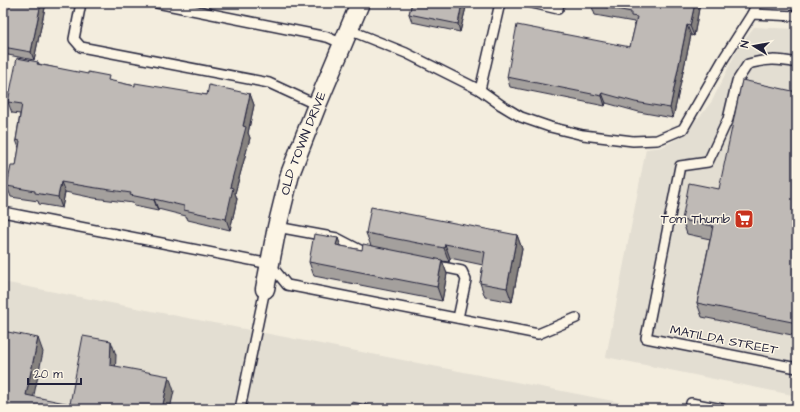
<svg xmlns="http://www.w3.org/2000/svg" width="800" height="412" viewBox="0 0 800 412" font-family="'Architects Daughter',sans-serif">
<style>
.built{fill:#e3ded2}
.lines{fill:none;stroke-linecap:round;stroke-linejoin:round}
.service-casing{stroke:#22223b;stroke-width:12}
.minor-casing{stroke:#22223b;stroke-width:21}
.service{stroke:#fcf5e5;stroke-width:9}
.minor{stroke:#fcf5e5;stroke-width:18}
.wall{fill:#a4a09d;stroke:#22223b}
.shaded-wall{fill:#86827f;stroke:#22223b}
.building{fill:#bfbab6;stroke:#22223b}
.labels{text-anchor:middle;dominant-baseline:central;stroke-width:3;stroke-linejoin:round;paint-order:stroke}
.street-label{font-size:13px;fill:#22223b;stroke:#fcf5e5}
.poi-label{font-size:13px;fill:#22223b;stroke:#fcf5e5;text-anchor:end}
</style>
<rect width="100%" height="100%" fill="#f3edde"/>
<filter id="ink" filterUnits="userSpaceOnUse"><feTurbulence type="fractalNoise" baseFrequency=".025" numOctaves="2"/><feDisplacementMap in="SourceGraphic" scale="8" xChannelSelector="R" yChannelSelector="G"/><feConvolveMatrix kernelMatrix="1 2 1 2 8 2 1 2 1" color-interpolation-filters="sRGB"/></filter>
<g filter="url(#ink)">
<!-- built -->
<g class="built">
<path d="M754,27l43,2v367l-191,-39 40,-208 16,-2 17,-9 23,-24 10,-13 27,-55z"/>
<path d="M3,282l651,127h-651z"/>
</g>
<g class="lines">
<defs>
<g id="service">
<path d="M81,3l-7,36 7,8 188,36 48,22"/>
<path d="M157,3l170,34 16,7"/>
<path d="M532,3l26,6 1,-6"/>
<path d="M752,14l5,-11"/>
<path d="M349,30l57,23 74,37 21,15 20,12 29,10 33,8 50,6 24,-1 26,-11 41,-71 28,-44 45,2"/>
<path d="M797,63c-20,-4 -30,-4 -49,1l-11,17 -9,38 -20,43 -28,4 -34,172 151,30"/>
<path d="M480,90l20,-87"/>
<path d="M3,212l267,52 17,21 251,49 38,-16"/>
<path d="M277,227l60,11 25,13 8,1"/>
<path d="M433,265l29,6 4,9 -8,38"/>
<path d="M240,409l25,-120"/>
<path d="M690,409l1,-6 31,6"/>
</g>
<g id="minor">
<path id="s1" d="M265,289l12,-62 13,-53 27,-69 43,-102"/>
</g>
</defs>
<!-- service casing -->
<use href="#service" class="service-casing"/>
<!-- minor casing -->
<use href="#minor" class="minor-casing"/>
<!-- service -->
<use href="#service" class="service"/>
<!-- minor -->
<use href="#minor" class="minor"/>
</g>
<!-- wall -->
<g class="wall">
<path d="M3,3h43l-12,57 -31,-6z"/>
<path d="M412,3h55l-7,29 -48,-10 -3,-8z"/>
<path d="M592,3h108l-6,33 -3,-1 -18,83 -34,-6 -33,-9 -1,3 -95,-19 -3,-10 123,-30 5,-21 -1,-4 -39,-7 -4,-11z"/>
<path d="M38,62l1,2 71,17 25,5 72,9 43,-1 4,11 -6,28 2,5 -15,55 2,6 -7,31 -42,-10 -2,-4 -28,-7v2l-24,-5 -1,-3 -39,-5 -29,-6 -3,16 -23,-4 -1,-3 -27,-4 -4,-11 9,-20 3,-18 -3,-8 4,-26 -8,-1 -4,-11z"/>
<path d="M797,92v244l-95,-19 -5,-14 13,-64 -23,-5 -5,-14 37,-31z"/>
<path d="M366,233l151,2 5,14 -10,53 -27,-5 -5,-14 3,-18 -33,-7 -1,4 -7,-1 5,13 -5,27 -128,-25 -5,-14 29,-24 2,8 22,4 9,-4z"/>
</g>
<!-- shaded-wall -->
<g class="shaded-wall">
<path d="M41,3h5l-12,57 -3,-8z"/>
<path d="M462,3h5l-7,29 -2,-8z"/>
<path d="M695,3h5l-6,33 -4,-10z"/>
<path d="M687,25l4,10 -18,83 -3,-10z"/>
<path d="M602,93l4,10 -1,3 -3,-10z"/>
<path d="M250,94l4,11 -6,28 2,5 -15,55 2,6 -7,31 -4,-11 4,-32z"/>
<path d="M61,182l4,10 -3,16 -4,-11z"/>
<path d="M154,199l4,10v2l-4,-11z"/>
<path d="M517,235l5,14 -10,53 -5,-14z"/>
<path d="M338,238l5,14 -7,-7z"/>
<path d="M445,244l5,14 -1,4 -5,-14z"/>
<path d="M442,260l5,14 -5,27 -5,-14z"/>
<path d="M38,338l5,14 -12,57 -5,-14z"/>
<path d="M111,341l5,14 -1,24 -5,-14z"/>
<path d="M169,376l5,15 -4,18h-8z"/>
</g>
<!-- building -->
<g class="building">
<path d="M3,3h38l-10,49 -28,-5z"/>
<path d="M412,3h50l-4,21 -49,-10z"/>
<path d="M592,3h103l-5,23 -3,-1 -17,83 -35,-6 -33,-9v3l-95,-19 10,-52 113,22 7,-30 -6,-1v-4l-40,-8z"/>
<path d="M17,58l21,4 -1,2 51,10v-2l21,4 -1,4 27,6v-3l72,12 2,-10 41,9 -7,32 3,1 -16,60 3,1 -7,31 -42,-9v-4l-30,-7v1l-24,-5 1,-2 -41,-6 -29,-5 -3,15 -23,-4v-2l-28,-5 4,-20h5l4,-25 -4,-1 6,-36 -14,-2z"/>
<path d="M742,80l55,12v231l-100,-20 16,-77 -31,-6 7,-37 30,6z"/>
<path d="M371,207l146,28 -10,53 -27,-5 5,-31 -40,-8 -1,4 -78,-15z"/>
<path d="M314,234l24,4 -2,7 26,5 1,-6 79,16 -5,27 -128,-25z"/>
<path d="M3,331l35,7 -12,57 44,9 13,-68 28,5 -1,24 59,11 -7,33h-159z"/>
<path d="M352,402l30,6v-1l10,2h-41z"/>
<path d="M315,407l11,2h-12z"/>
</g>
</g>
<!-- icons -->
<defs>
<symbol id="supermarket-square" viewBox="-11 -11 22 22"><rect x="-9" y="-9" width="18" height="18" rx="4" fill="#c8321e" stroke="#fcf5e5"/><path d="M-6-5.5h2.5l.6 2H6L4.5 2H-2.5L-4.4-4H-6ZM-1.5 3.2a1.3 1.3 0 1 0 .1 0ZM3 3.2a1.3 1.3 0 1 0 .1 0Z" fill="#fff"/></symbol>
</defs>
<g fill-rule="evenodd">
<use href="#supermarket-square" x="733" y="208" width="22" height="22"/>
</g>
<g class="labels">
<!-- street labels -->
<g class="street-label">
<text stroke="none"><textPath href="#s1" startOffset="151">OLD TOWN DRIVE</textPath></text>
<text transform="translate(724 340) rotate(11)">MATILDA STREET</text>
</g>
<!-- poi labels -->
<g class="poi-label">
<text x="730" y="219">Tom Thumb</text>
</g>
</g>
<!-- margin -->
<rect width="800" height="412" fill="none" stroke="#fcf5e5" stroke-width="16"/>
<rect x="8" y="8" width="784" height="396" fill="none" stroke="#22223b" stroke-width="1.5" filter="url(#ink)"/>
<!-- north arrow -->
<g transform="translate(754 46) rotate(281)" stroke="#fcf5e5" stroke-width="3" paint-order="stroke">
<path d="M0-3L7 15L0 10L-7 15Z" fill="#22223b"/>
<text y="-6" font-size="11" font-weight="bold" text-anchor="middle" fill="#22223b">N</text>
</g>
<!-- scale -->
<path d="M28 378v6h53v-6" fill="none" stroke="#22223b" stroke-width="2"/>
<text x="34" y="378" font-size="12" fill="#22223b" stroke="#fcf5e5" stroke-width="3" paint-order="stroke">20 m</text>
</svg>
